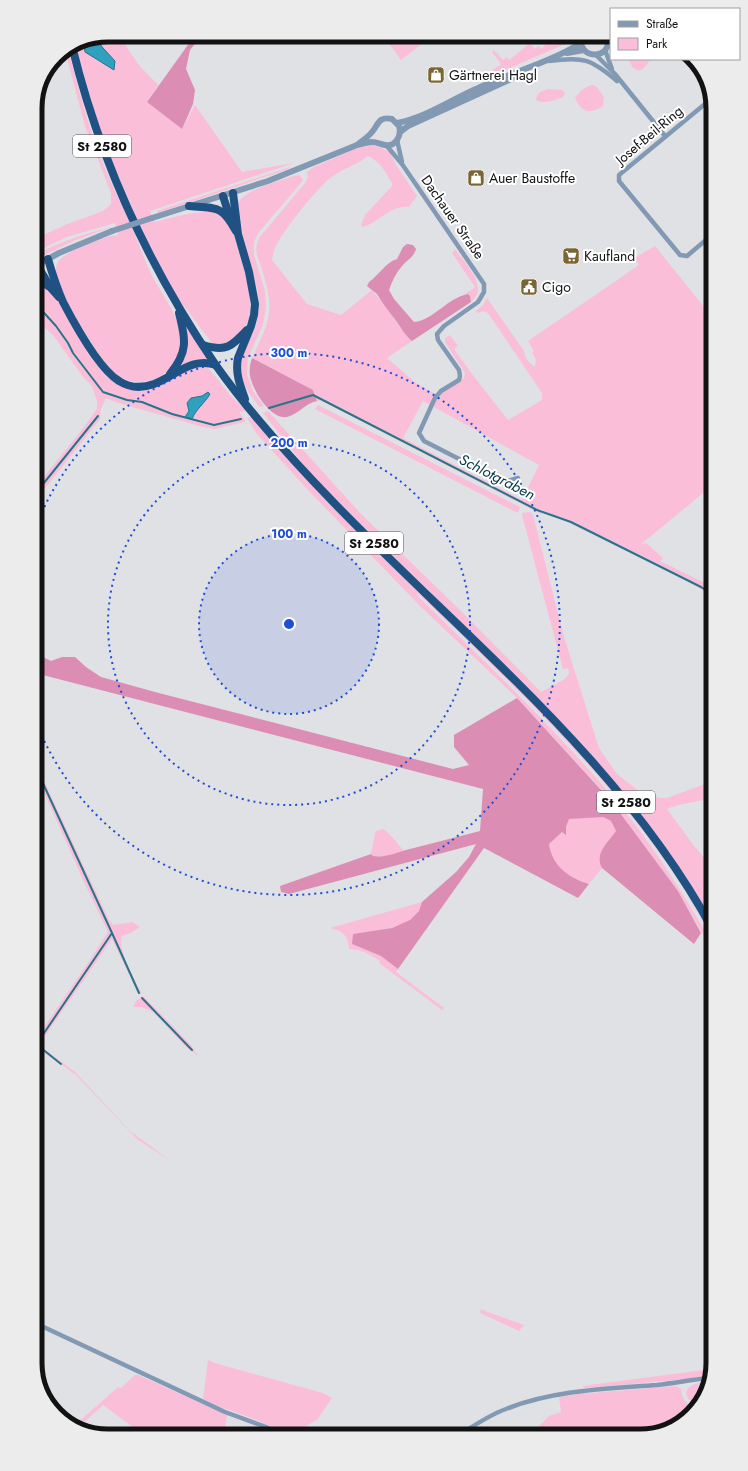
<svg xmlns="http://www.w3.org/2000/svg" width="748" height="1471" viewBox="0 0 748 1471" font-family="Jost,sans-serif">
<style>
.green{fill:#fabed9;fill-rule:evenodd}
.forest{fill:#dc8db3}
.water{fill:#2fa0bd;stroke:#26758a}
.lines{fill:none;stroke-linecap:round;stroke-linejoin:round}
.stream{stroke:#26758a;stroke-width:2}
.minor{stroke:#8299b4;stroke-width:4.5}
.tertiary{stroke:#8299b4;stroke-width:6}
.trunk{stroke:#205183;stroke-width:8}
.tertiary-bridge{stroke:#8299b4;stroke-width:6}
.ring{fill:none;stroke:#1d4ed8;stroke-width:2;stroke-dasharray:2 4}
.labels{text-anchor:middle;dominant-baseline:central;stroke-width:4;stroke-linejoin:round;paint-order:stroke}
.shield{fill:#fff;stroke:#59595a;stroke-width:1}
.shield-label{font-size:13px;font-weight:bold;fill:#121213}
.poi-label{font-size:14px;fill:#121213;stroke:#fff;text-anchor:start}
.street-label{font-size:14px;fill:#121213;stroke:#fff}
.water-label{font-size:15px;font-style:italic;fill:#013541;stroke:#fff}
.rim{fill:none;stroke:#121213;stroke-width:5}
.centre{fill:#1d4ed8;stroke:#fff;stroke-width:2}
.ring-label{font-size:12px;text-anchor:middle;font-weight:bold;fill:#1d4ed8;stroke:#fff;stroke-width:4;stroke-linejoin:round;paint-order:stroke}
</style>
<rect width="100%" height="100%" fill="#e0e1e5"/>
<!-- green -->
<g class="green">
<path d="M108,35h11l19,29 20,21 -11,17 35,27 13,-24 47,67 52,-9 -144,48 4,11c20,-5 43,-12 64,-10 5,5 10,11 13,17 5,9 7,20 10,30 7,25 20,61 -7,80 -6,4 -15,8 -22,4l-35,-46 -31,-58 -38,-86 -10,-30 -23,-79 8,-4 1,9 31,12 -12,-13 -7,-10z"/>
<path d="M383,35h50l-32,25z"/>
<path d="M564,35h11l-4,6 -8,4 -83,36 -2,-4 2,-3 3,3 18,-13 -9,-12 2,-2 9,10 4,-3 2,3 21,-17 5,6 4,-3 2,3 4,-3 -2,-3 3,-2 6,3z"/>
<path d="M68,49c10,38 20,76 34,112 10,24 21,46 31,69 8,18 13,36 23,53 11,19 33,48 24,72 -4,9 -15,20 -23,23 -13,6 -28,5 -40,-3 -15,-11 -58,-82 -61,-100 -1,-5 0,-10 3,-14 7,-10 42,-22 54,-26l1,1 4,-1 -3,-12 -48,14 -32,15v-12l2,-2 28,-13 38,-14 8,-7v-11l-26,-67 -20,-75z"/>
<path d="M628,59h23l-7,9 -5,3 -6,-3z"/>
<path d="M593,85l4,2 7,10 -1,9c-13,9 -22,6 -28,-8 5,-7 10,-12 18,-13z"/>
<path d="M548,89l15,1 2,3 -2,4c-9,3 -18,8 -27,3 1,-8 6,-9 12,-11z"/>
<path d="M372,145l5,1 13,6 6,13 21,31 -8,11c-17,-3 -30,15 -46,20l-2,-2 4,-10 27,-29v-3c-6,-10 -12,-22 -24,-27 -11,9 -24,12 -35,20 -14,9 -52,57 -58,72 -2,4 -2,8 -3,12l35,44 34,11 31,-25 23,29 12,18 5,4 -25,17 29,25 21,12 27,-17 1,-5 -20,-31v-4l5,-3 8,11 -4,3 18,25 36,46 34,-20v-7l-54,-80 -5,-2 -5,2 -2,-2 7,-6 4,-7 37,53c1,7 4,11 10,15h1l1,-6 -4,-8 2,-1 -6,-10 111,-76 -5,-7 21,-12 58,72v167l-73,60 6,-2 17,15 -3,3 53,26v9l-37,-21 -136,-66 1,5 -211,-109 -9,-5 -4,1 -4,-11 -61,-32c6,-14 16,-30 17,-46 2,-19 -6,-39 -12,-57l-1,-7 3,-10 46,-55 3,-6 -1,-5 5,-4 43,-19zM423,401l116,64 -17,35 -119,-62z"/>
<path d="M290,167l-2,2 -130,44 -1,-2z"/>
<path d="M299,175l4,4 -2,4 -42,49 -5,10v13l11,36 1,16 -3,18 -15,33 -1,16 6,17 11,15 -5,1 -12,-17 -5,-12 -2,-16 16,-37 2,-8 1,-16 -2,-12 -14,-52 -5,-34c6,-13 41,-22 55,-27z"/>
<path d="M111,227l-38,14 -38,19v-5c24,-13 49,-21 76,-28z"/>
<path d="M455,249c10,15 35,38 16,53l-1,-6 -2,-2 -4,1 11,-8 -23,-34z"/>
<path d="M35,282c3,1 7,1 9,2 4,3 7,8 10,12 20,23 37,72 61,87 43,27 67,-24 90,-16 4,1 7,5 9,8 6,7 11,14 17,21 5,6 11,9 16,15l-8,1 6,8v2l-30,7 -12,-2 -88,-25 -9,-4 -5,11 -1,10 -65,82v-13l46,-57 16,-22v-8l-5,-15 -9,-9 -30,-42 -18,-16zM208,392l-13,19 -3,8 -6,-2 4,-6 -3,-8 4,-5 11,-2z"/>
<path d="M187,328l21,30 -1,1h-9l-18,9 4,-9 3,-10z"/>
<path d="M318,405l202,102 -2,6 -203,-104z"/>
<path d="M268,411l93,103 98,95 82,83 24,-13 4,-5 -1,-6 -5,1 -41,-154v-2l8,-1 3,3 31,122 35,111 18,26 23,18 20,6h7l46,-17v16c-15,6 -31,5 -46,12l28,38 18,21v54l-26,-44 -23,-33 -34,-45 -30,-35 -35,-39 -53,-54 -171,-167 -34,-36 -44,-56z"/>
<path d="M251,417c38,44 77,86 118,127 88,87 182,169 259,266 30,38 56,79 82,121l3,6v3c-54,-103 -134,-190 -217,-271 -18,-18 -36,-36 -55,-53 -8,-8 -15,-16 -24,-23l1,3 7,7c69,68 139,134 200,209 32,39 58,82 84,126l4,7v7l-35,-61 -66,-90 -95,-103 -96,-91 -114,-118 -51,-56 -9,-15z"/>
<path d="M35,762l74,158 4,5 19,-3 8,5 -9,6 -9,3c-5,13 13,46 20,57l-3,2 -27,-56 -71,103 -5,-3 50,-73 22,-34 -24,-50 -49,-110z"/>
<path d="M592,817h11l8,4 5,10 -16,32 2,5 -13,16c-20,-6 -37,-18 -40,-40l13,-12 3,2 1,-7 3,-8z"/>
<path d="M384,829l9,9 11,13 -12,5h-19l-2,-2 4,-21 1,-2z"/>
<path d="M422,902c-1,3 -1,7 -3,9 -10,18 -48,20 -66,23l-1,10 29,12 17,13 -2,3 48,36 -2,2 -63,-47 1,-2c-10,-7 -19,-12 -31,-12 -1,-14 -6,-18 -19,-21z"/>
<path d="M143,996l47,48 8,12 -12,-9 -33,-35 -11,-5h-9l3,-6z"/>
<path d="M35,1042l40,30 55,59 42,31 -35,-23 -62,-65 -40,-28z"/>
<path d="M481,1309l4,2 39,14 -5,6 -37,-17 -2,-2z"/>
<path d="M208,1360l10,4 105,29 9,5 -15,22 -29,16h-3c-23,-19 -56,-23 -82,-37z"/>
<path d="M711,1369l-2,8 -123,11 -4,-2z"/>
<path d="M135,1375h3l89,40 -2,13 23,8h-103l-42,-31 -24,22 -4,-2 43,-38 3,1z"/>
<path d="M707,1382l-6,18 -8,2 -5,-3 -2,-7c4,-9 13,-9 21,-10z"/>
<path d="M676,1386l5,3c1,10 5,17 16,17l-30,24 -27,6h-132l29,-8 12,-12 12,-4 -2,-15 20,-3z"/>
</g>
<!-- forest -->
<g class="forest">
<path d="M195,35h7l-12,15 -4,19 9,21 -2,14 -11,25 -35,-27z"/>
<path d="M407,244l6,1 3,4c-2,8 -9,11 -14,17 -6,7 -10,15 -13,24l5,9 20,23c20,-2 33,-24 54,-28l2,2 1,6 -59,39c-8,-6 -12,-16 -18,-23 -6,-8 -12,-15 -17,-24 -3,-3 -7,-5 -10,-8l2,-4c9,-6 17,-20 28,-23l6,-12z"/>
<path d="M252,358l61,32 4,11c-12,2 -18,13 -30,16 -16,3 -34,-26 -37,-41 -1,-6 0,-12 2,-18z"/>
<path d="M35,653l16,8 11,-4h13l11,10 15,10 54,15 298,77 16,-4 -15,-18v-12l63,-37 95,104 66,89 23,42 -7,11 -92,-76c-8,-15 6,-25 14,-37l-5,-10 -8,-4 -34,2 -3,8v8l-4,-3 -13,12c3,22 20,34 40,40l-11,14 -94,-50 -86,121 -17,-13 -29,-12 1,-10 39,-6 18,-8 9,-9 3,-9 34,-30 13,-15 7,-13 -187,50 -8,-2 -1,-6 91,-32 2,2c14,2 24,-4 37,-7 23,-6 47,-12 70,-18l3,-42 -448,-116z"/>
</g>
<!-- water -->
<g class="water">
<path d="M96,38l7,10 12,13 -1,9 -29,-18 -2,-12z"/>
<path d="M208,392l2,2c-5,9 -14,15 -18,25l-7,-2 4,-6 -2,-8 4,-5 11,-2z"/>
</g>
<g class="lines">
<!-- stream -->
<g class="stream">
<path d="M35,303l21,23 12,17 5,10 30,39 24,8 15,2 30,12 42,11 27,-6"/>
<path d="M269,408l44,-13 224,115 34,12 130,65 12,8"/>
<path d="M35,494l63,-78"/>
<path d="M35,766l77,167 -72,106"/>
<path d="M112,933l27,60"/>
<path d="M142,998l50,52"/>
<path d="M36,1044l25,20"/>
</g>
<!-- minor -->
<g class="minor">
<path d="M605,50l7,19"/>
<path d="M596,55l19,19 50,62"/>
<path d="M549,61c35,-4 41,-3 68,20"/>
<path d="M711,99l-92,76v6l61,74 7,1 26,-22"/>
<path d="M397,140l5,22"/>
<path d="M386,145l16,19 82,120v8l-6,10 -34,24 -7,8 1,6 21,30 1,6 -1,4 -18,11 -6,7 -16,35 5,8 80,41 14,-4"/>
<path d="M35,1323l190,89 41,15 14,9"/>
<path d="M458,1436c15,-10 31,-21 48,-27 48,-19 100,-20 151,-24 17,-2 34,-5 51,-7"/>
</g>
<!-- tertiary -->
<g class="tertiary">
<path d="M582,35c-8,25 33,27 25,0"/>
<path d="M567,53l17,-3"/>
<path d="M397,123c28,-5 55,-24 81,-35 34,-16 71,-25 103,-45"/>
<path d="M400,132l8,-6 101,-46 8,-6"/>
<path d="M152,218l116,-37 89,-36c5,-1 10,-3 15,-3 5,0 8,2 13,3 11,2 17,-10 14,-19l-7,-7c-14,-3 -13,5 -20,13 -4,5 -10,9 -15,13"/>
<path d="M35,266l24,-13 53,-22"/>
</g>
<!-- trunk -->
<g class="trunk">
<path d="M72,46c28,115 77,221 143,318 36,51 79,98 123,143 131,135 284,255 375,423"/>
<path d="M233,193l5,41 11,38 6,32 -1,11 -3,11 -13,32c-3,15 2,27 7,41"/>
<path d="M223,196l7,22"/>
<path d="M189,206c28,3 32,-2 47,25"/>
<path d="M48,259c4,14 9,29 15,43 11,21 36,67 56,79 11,7 24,7 35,3 23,-9 37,-27 62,-19"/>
<path d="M37,265l14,23 8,9"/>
<path d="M35,279l9,3 4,4"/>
<path d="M203,345c23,7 28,2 44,-15"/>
<path d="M170,374c18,-22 16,-34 9,-61"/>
</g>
<!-- tertiary-bridge -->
<path class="tertiary-bridge" d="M112,231l40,-13"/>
</g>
<!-- distance rings -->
<circle cx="289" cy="624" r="90" fill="#1d4ed8" fill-opacity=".12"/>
<g class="ring">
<circle cx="289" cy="624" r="90"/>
<circle cx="289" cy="624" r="181"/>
<path d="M35 529A271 271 0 1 1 35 719"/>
</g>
<!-- icons -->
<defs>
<symbol id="shop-square" viewBox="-11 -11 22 22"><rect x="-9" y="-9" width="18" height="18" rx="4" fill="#7a6635" stroke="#fff"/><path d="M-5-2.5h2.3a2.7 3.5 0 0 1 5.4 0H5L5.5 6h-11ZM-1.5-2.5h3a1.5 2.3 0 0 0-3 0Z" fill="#fff"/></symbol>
<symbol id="supermarket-square" viewBox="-11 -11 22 22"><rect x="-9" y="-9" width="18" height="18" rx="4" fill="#7a6635" stroke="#fff"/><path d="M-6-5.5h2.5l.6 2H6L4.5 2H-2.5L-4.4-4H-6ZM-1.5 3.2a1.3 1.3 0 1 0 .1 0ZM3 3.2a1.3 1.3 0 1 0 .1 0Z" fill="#fff"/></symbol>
<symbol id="civic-square" viewBox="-11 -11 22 22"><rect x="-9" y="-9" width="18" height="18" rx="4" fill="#7a6635" stroke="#fff"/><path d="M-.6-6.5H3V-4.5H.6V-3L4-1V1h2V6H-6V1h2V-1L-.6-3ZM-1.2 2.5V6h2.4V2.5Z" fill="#fff"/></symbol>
</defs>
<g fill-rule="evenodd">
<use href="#shop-square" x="426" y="65" width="20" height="20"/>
<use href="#shop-square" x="466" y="168" width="20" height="20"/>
<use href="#supermarket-square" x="561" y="246" width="20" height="20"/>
<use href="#civic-square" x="519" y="277" width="20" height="20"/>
</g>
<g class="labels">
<!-- shield labels -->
<g class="shield">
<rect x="73" y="135" width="58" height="22" rx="3"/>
<rect x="345" y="532" width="58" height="22" rx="3"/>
<rect x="597" y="791" width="58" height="22" rx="3"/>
</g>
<g class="shield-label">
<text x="102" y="146">St 2580</text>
<text x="374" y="543">St 2580</text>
<text x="626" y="802">St 2580</text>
</g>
<!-- poi labels -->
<g class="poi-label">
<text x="449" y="75">Gärtnerei Hagl</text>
<text x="489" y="178">Auer Baustoffe</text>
<text x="584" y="256">Kaufland</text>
<text x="542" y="287">Cigo</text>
</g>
<!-- street labels -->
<g class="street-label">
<text transform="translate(649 135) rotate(-40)">Josef-Beil-Ring</text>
<text transform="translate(453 217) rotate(55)">Dachauer Straße</text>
</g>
<!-- water labels -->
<g class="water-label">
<text transform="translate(497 477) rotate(27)">Schlotgraben</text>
</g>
</g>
<!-- crop -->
<path d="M0 0H748V1471H0ZM108 42H640A66 66 0 0 1 706 108V1363A66 66 0 0 1 640 1429H108A66 66 0 0 1 42 1363V108A66 66 0 0 1 108 42Z" fill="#ececec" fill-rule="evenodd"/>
<path class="rim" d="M108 42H640A66 66 0 0 1 706 108V1363A66 66 0 0 1 640 1429H108A66 66 0 0 1 42 1363V108A66 66 0 0 1 108 42Z"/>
<circle cx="289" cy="624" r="6" class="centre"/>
<g class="ring-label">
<text x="289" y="357">300 m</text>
<text x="289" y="447">200 m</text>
<text x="289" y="538">100 m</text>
</g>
<!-- legend -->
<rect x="610" y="8" width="130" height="52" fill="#ffffff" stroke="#a0a0a1"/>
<rect x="618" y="21" width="20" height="6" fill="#8299b4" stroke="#a0a0a1"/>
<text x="646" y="28" font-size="12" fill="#121213">Straße</text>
<rect x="618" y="38" width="20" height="12" fill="#fabed9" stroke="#a0a0a1"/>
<text x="646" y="48" font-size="12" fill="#121213">Park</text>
</svg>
